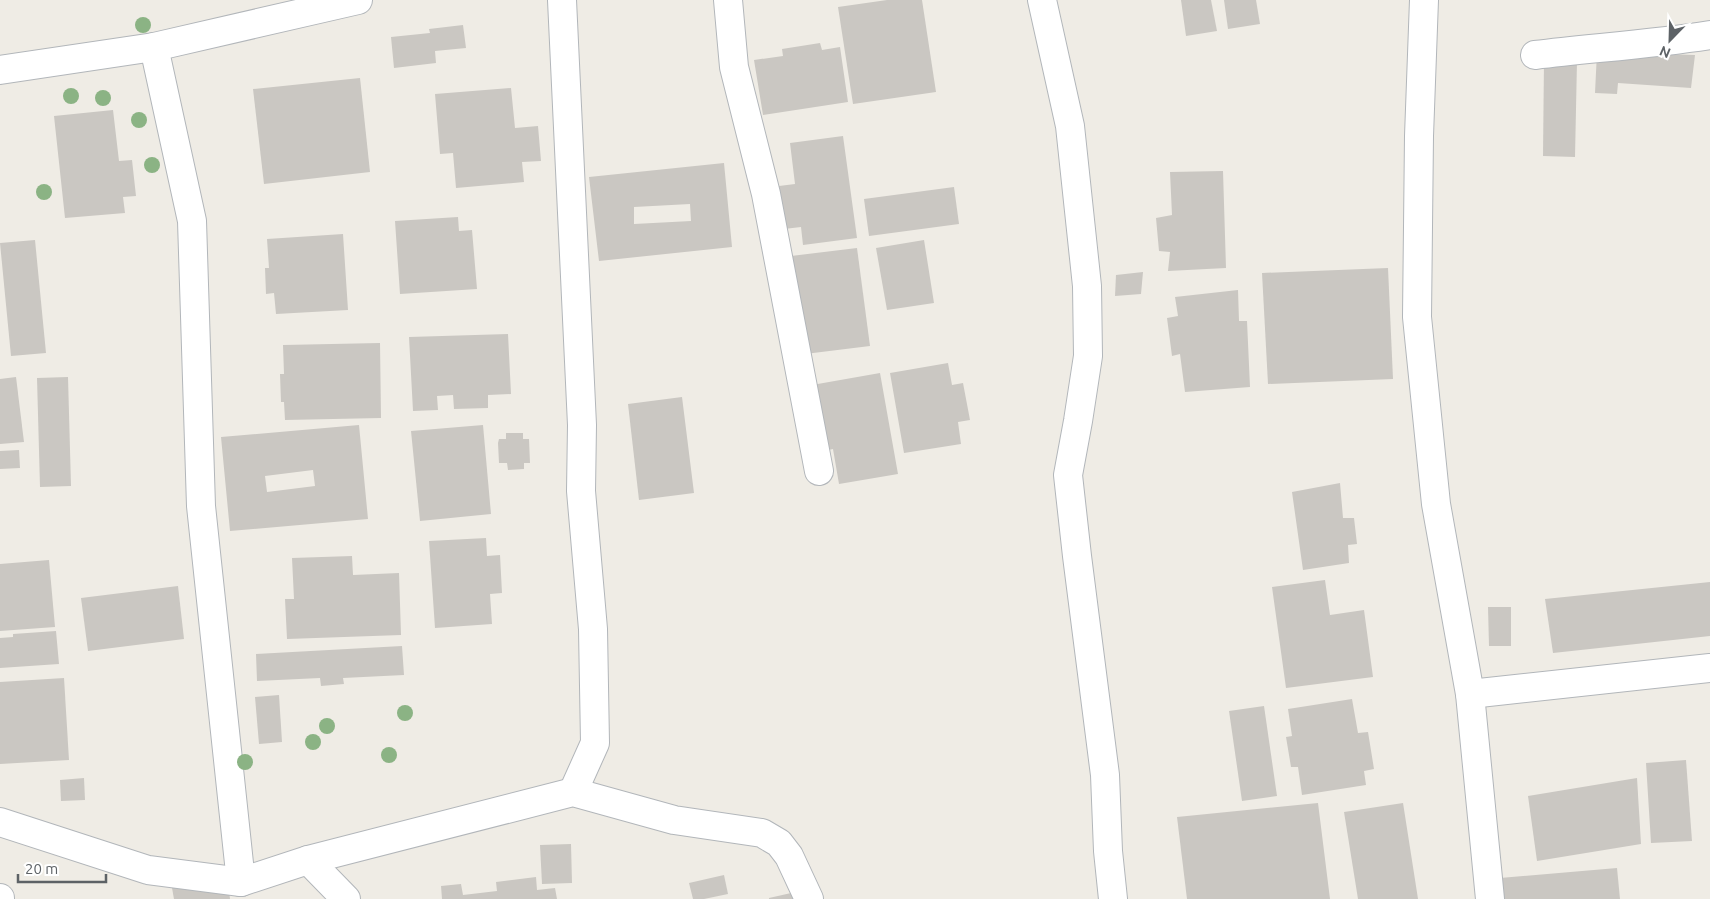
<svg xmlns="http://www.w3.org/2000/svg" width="1710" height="899" viewBox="0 0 1710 899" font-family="Ubuntu,sans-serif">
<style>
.building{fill:#cac7c2;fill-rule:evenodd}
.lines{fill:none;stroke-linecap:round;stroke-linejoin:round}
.minor-casing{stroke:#b2b6ba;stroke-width:30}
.minor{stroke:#fff;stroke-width:28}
.tree{fill:#8bb384}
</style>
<rect width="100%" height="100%" fill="#efece5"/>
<!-- building -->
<g class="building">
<path d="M887,0h35l14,92 -83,12 -15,-97z"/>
<path d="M1181,0h30l6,31 -31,5z"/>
<path d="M1224,0h32l4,24 -32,5z"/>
<path d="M463,25l3,23 -31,3 1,12 -42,5 -3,-31 39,-4 -1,-4z"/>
<path d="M820,43l2,7 18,-3 8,55 -85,13 -9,-55 29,-4 -1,-7z"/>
<path d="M1597,52l98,3 -4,33 -73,-5 -1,11 -22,-1z"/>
<path d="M1544,59l33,2 -2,96 -32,-1z"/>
<path d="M360,78l10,94 -106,12 -11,-95z"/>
<path d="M511,88l4,40 23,-2 3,35 -19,1 2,20 -68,6 -3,-35 -13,1 -5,-60z"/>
<path d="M113,110l6,51 13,-1 4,36 -13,1 2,16 -60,5 -11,-102z"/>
<path d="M843,136l14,102 -54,7 -2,-18 -17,2 -5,-43 16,-2 -5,-41z"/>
<path d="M724,163l8,84 -133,14 -10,-84zM690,204l1,17 -57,3v-17z"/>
<path d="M1223,171l3,97 -58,3 2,-19 -11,-1 -3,-33 16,-3 -2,-43z"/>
<path d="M954,187l5,37 -90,12 -5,-37z"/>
<path d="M458,217l1,14 13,-1 5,59 -77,5 -5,-73z"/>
<path d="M343,234l5,76 -72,4 -2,-21 -8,1 -1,-26h4l-2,-29z"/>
<path d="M35,240l11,113 -35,3 -11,-113z"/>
<path d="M924,240l10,63 -47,7 -11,-62z"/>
<path d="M857,248l13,98 -65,8 -14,-98z"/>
<path d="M1388,268l5,111 -125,5 -6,-111z"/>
<path d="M1143,272l-2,22 -26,2 1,-21z"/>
<path d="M1238,290l1,31h8l3,66 -65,5 -5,-38 -8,2 -5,-38 11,-2 -3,-19z"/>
<path d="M508,334l3,60 -23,1v13l-34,1 -1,-14 -16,1 1,14 -25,1 -4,-74z"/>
<path d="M380,343l1,75 -96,2 -1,-18h-3l-1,-28h4l-1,-29z"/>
<path d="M948,363l4,22 11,-2 7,37 -12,2 3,22 -57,9 -14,-80z"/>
<path d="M880,373l18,101 -59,10 -6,-35 -9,2 -12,-66z"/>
<path d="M16,377l8,65 -24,2v-65z"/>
<path d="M68,377l3,109 -31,1 -3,-109z"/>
<path d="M682,397l12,96 -55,7 -11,-96z"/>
<path d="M359,425l9,94 -138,12 -9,-94zM313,470l2,16 -48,6 -2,-16z"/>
<path d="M483,425l8,89 -71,7 -9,-90z"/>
<path d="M506,433h17v6h6l1,24h-6v6l-16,1 -1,-7h-8l-1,-20 1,-4h7z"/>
<path d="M19,450l1,18 -20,1v-18z"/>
<path d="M1340,483l3,35h11l3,26 -9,1 1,18 -46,7 -11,-78z"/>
<path d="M486,538l1,18 13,-1 2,38 -12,1 2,30 -57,4 -6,-87z"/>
<path d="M352,556l1,19 46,-2 2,62 -114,4 -2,-40h9l-2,-41z"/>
<path d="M49,560l6,67 -55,4v-67z"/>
<path d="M1325,580l5,35 34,-5 9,67 -87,11 -14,-101z"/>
<path d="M1710,582v54l-157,17 -8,-54z"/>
<path d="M178,586l6,53 -96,12 -7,-53z"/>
<path d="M1488,607h23v39h-22z"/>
<path d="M56,631l3,33 -59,4v-30l13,-1v-3z"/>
<path d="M402,646l2,29 -61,3 1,6 -23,2 -1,-8 -63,3 -1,-27z"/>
<path d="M64,678l5,82 -69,4v-82z"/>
<path d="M279,695l3,47 -23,2 -4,-47z"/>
<path d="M1352,699l6,34 10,-1 6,37 -10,2 2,14 -64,10 -4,-28h-7l-5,-30 6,-1 -4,-27z"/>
<path d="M1264,706l13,90 -35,5 -13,-90z"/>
<path d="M1686,760l6,81 -41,2 -5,-80z"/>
<path d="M84,778l1,22 -24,1 -1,-21z"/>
<path d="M1637,778l4,66 -104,17 -9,-65z"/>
<path d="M1318,803l12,96h-143l-10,-82z"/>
<path d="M1403,803l15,96h-60l-14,-87z"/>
<path d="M571,844l1,39 -30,1 -2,-39z"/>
<path d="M1617,868l3,31h-118l-2,-21z"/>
<path d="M724,875l4,19 -24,5h-11l-4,-16z"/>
<path d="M536,877l1,13 18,-2 2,11h-115l-1,-13 20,-2 2,11 34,-4 -1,-9z"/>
<path d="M228,882l2,17h-56l-2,-11z"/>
<path d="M800,891l2,8h-33v-1z"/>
</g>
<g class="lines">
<defs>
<g id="minor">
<path d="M562,0l20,425 -1,66 12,138 2,114 -22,49"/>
<path d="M728,0l6,67 32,127 53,277"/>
<path d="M1042,0l28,126 17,160 1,70 -10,65 -10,54 9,81 28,219 3,76 5,48"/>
<path d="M1424,0l-5,136 -2,181 19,187 34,190 20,205"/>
<path d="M154,47l38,174 9,285 40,376"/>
<path d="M1535,55c58,-7 117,-11 175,-20"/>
<path d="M0,70l154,-23 204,-47"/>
<path d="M1470,694l240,-26"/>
<path d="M0,822l148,48 93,12 67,-22 265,-68 101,28 88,13 17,10 10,13 20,43"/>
<path d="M308,860l38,39"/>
<path d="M0,898v1"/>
</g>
</defs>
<!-- minor casing -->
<use href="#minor" class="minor-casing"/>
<!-- minor -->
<use href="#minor" class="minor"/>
</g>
<!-- trees -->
<g class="tree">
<circle cx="143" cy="25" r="8"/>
<circle cx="71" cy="96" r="8"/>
<circle cx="103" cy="98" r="8"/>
<circle cx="139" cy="120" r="8"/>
<circle cx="152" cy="165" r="8"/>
<circle cx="44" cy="192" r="8"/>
<circle cx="405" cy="713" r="8"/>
<circle cx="327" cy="726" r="8"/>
<circle cx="313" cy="742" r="8"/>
<circle cx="389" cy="755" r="8"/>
<circle cx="245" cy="762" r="8"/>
</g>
<!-- north arrow -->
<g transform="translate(1670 40) rotate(203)" stroke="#ffffff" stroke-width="4" paint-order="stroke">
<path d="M0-4L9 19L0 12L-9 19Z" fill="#5d6266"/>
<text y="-8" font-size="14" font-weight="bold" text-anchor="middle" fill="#5d6266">N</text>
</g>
<!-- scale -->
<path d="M18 874v8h88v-8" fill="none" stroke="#5d6266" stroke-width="2.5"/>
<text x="25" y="874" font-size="15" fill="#5d6266" stroke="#ffffff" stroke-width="4" paint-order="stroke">20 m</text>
</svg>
